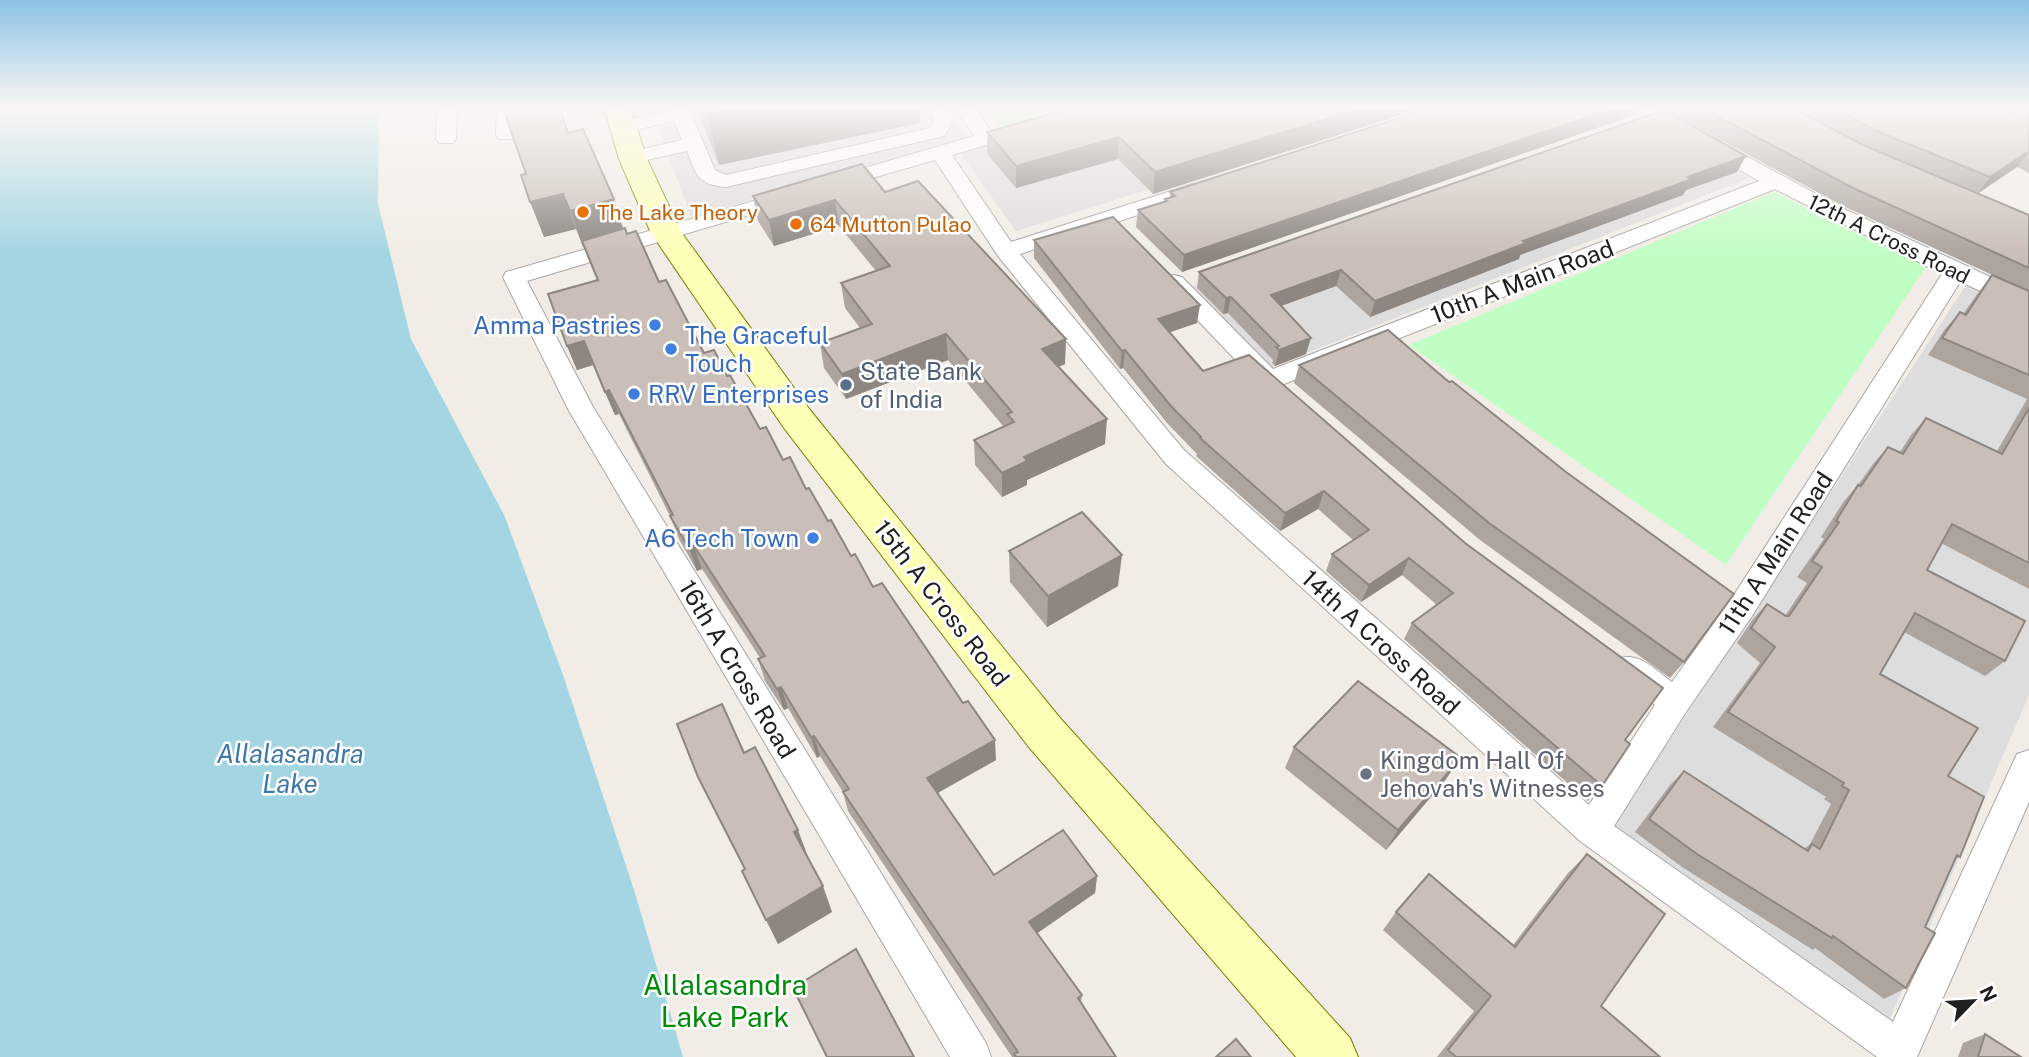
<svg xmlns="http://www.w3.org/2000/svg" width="2029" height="1057" viewBox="0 0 2029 1057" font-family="'Public Sans',sans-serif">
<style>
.residential{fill:#dedddd}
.park{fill:#c0fec3}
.water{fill:#a3d6e2}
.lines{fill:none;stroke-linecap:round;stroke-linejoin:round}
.street-casing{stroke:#a7a7a7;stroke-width:2}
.secondary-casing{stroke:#757e00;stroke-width:2}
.street{fill:#fff;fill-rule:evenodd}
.secondary{fill:#feffb6;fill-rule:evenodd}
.wall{fill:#aea49e}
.shaded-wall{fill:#8d8681}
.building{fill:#cabfb8;stroke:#8d8681;stroke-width:2}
.food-dot{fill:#e8710a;stroke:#fff;stroke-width:2.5}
.shop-dot{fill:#3f7fe0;stroke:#fff;stroke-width:2.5}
.service-dot{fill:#5c6f8a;stroke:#fff;stroke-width:2.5}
.worship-dot{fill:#6b7280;stroke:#fff;stroke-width:2.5}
.labels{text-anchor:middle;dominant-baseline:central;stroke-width:5;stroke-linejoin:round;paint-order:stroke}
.far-food-label{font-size:21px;fill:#c56008;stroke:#fff;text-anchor:start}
.far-street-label{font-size:21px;fill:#202020;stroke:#fff}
.street-label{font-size:24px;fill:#202020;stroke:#fff}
.shop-label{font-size:24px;fill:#366cbe;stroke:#fff;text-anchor:end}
.service-label{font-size:24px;fill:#4e5e75;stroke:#fff;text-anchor:start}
.worship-label{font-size:24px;fill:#5b616d;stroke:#fff;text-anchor:start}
.water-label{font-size:26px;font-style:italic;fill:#3e78a8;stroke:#fff}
.near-park-label{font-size:28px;fill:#028a09;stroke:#fff}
</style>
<rect width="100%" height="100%" fill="#f1ede6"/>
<!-- residential -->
<g class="residential">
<path d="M651,107h297l20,30 -277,80z"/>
<path d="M1113,107h299l-396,124 -57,-79z"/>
<path d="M1660,124l89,54 -480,190 -78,-81z"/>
<path d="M1966,285l63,27v383l-141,328 -275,-196z"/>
</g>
<!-- park -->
<g class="park">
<path d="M988,107h83l-70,20z"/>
<path d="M1774,192l152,75 -200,298 -317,-220z"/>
</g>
<!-- water -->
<path class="water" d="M0,107h379l-1,97 33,135 94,178 58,158 72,218 48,164h-683z"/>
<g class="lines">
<defs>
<g id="street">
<path d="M437,107h20l-1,32 -3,4h-14l-3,-4z"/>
<path d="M497,107h20l-1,28 -3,4h-14l-3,-4z"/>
<path d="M668,107h20l27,63 11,5 204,-47 4,-8 -6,-13h20l6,13 -10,16 -218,51c-28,-2 -30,-12 -39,-36l-54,12 -7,-2 -3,-4 3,-4 56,-13 -8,-19 -52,12 -7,-2 -3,-4 3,-4 55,-12z"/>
<path d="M955,107h20l16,24 82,-24h30l-3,4 -148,44 59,87 182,-58h14l4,4 -4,4 -187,62 164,196 405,355 66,-100 -37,-28 -4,-9 4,-9c21,-8 37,11 54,23l60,-84 210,-324 -167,-85 -491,195 -3,5 -9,3 -9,-3 -97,-102 -3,-5 3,-5 8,-2 8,2 91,92 486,-188 -124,-70 -3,-4h24l184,100 189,88v17l-69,-30 -208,334 -66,96 -72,114 279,196 124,-268 12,-4v52l-112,255h-40l-297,-216 -414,-377 -168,-208 -63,-96 -101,29 -7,-2 -3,-4 3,-4 147,-43z"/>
<path d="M792,190l7,2 4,4 -4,4 -272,81 66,126 393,636 5,14h-41l-382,-648 -65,-132 3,-5z"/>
</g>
<path id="secondary" d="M604,107h26l17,52 34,73 129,178 250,308 290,320 8,19h-62l-268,-311 -244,-318 -133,-195 -32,-74z"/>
</defs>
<!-- street casing -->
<use href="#street" class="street-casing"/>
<!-- secondary casing -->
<use href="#secondary" class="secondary-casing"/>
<!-- street -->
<use href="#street" class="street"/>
<!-- secondary -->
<use href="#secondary" class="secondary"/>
</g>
<!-- wall -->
<g class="wall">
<path d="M696,107h223l1,16 -201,42z"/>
<path d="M1660,107h338l17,7 14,-4v63l-12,-6 -39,26 51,22v374l-88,-46 -14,27 78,91 -20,15 -81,-44 -24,42 68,102 12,81 -5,2 -30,68 -19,61 -22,11 -69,-51 -2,2 -131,-83 -47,-35 35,-47 14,-14 120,78 6,-5 21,-40 -7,-5 2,-2 -113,-70 47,-64 -23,-20 16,-24 14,-15 18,12 22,-33 -10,-6 27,-38 -3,-2 23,-36 14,-16 15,-21 15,-17 12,5 11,-17 15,-17 71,33 30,-52 -99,-44 17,-26 15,-17 3,2 15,-21 14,-18 9,4 -160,-74z"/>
<path d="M1407,113l-254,81 -35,-35 -102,29 -29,-34v-22z"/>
<path d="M1637,114l-455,158 -46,-45 2,-17 26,-8 1,-3 5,-2v-5z"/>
<path d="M568,132l56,97 35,53 45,71 23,23 33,53 23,31 23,29 67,98 123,173 -58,33 56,82 103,1 -2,17 -58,40 45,62 -1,7 35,55h-104l-164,-246 -5,-19 -23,-36 -3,2 -29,-50 -4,2 -19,-29 -7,-22 2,-1 -16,-25 -42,-64 -5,2 -18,-32 -8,-21 -52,-104 -4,1 -22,-50 -16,5 -10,-24 30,-66 -21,-51 -32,8 -18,-63z"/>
<path d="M1737,172l-51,18 -3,5 -163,60 -1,4 -149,58 -34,-31 -55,20 25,48 -31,12 -3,-3 1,-3 -45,-47 -5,1 -26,-26 2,-16z"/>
<path d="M885,192l180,172 -7,3 47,77 -78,36v5l-25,12 -27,-32 -1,-25 29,-14 -55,-66 -102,39 -22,-31 -4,-25 40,-15 -15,-20 -4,-25 35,-12 -37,-45 -65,20 -16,-25 -5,-25z"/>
<path d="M1034,240l163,83 -27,9 33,39 422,369 -23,46 -14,15 -184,-162 8,-16 25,-18 -35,-30 -41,27 -35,-31 6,-17 21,-14 -35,-31 -38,22 -84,-75 1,-2 -30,-31 -44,-55 -3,1 -86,-111z"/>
<path d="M1299,365l385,297 -14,16 -190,-138 -186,-157z"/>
<path d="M1009,551l109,35 -71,41 -37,-45z"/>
<path d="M1294,747l152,32 -60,71 -101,-82z"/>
<path d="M744,753l64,104 24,55 -54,32 -33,-74 -47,-93z"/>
<path d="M1587,854l14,152 59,51h-223l37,-46 -91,-81 13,-18 117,33 55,-72z"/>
<path d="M1985,1034l36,23h-63l5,-14z"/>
</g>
<!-- shaded-wall -->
<g class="shaded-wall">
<path d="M737,107h182l1,16 -201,42 -12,-52z"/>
<path d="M1364,107h45l-2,6 -254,81 2,-22z"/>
<path d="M1617,107h23l-3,7 -455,158 2,-17z"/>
<path d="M1119,137l-1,22 -102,29v-22z"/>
<path d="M2029,151l-12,16 -40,27 13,-17z"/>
<path d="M1746,156l-9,16 -51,18 -3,5 -163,60 -1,4 -149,58 5,-16 148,-60 165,-64z"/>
<path d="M563,194l13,35 -32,8 -14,-35z"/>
<path d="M614,199l11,36 -42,12 -13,-36z"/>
<path d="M835,200l4,26 -65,20 -5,-26z"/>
<path d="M1341,270l-5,16 -69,25 4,-16z"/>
<path d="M1231,297l-3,16 -5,1 3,-16z"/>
<path d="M1200,305l-3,18 -41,14 2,-18z"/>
<path d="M946,334l2,26 -102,39 -4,-25z"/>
<path d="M1311,338l-5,16 -31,12 4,-16z"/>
<path d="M1066,339l-1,25 -24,10 1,-25z"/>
<path d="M584,341l9,24 -16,5 -10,-24z"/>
<path d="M1125,350l-2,18 -3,1 2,-18z"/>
<path d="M609,390l10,24 -4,1 -10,-23z"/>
<path d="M1107,419l-2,25 -78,36v5l-25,12v-24l22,-16z"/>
<path d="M1324,491l-6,18 -38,22 5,-18z"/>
<path d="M694,546l8,23 -5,2 -8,-23z"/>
<path d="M1122,555l-4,31 -71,41 1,-31z"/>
<path d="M1409,558l-7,17 -41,27 8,-17z"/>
<path d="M781,687l7,21 -4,2 -7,-21z"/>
<path d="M814,736l6,20 -3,2 -6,-21z"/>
<path d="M995,740l1,20 -66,37 -3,-19z"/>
<path d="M1461,758l-15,21 -60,71 12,-20z"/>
<path d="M798,830l10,27 -14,-25z"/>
<path d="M1097,876l-2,17 -66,46v-17z"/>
<path d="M823,886l9,26 -54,32 -12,-24z"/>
</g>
<!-- building -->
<g class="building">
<path d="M509,107h50l9,26 15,-4 31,70 -44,12 -7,-17 -33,8 -9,-27 5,-1 -23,-66z"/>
<path d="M704,107h33l-30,6z"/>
<path d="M1076,107h288l-209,65 -36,-35 -103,29 -29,-34z"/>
<path d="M1433,107h184l-433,148 -46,-45 29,-9 -2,-2 10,-3 -5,-4z"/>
<path d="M1700,107h90l73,38 166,70v53l-176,-80z"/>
<path d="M1830,107h168l17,7 9,-6 5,2v41l-39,26 -111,-45z"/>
<path d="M1664,110l82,46 -58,21 4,2 -169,62 3,2 -151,58 -34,-31 -70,25 40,43 -32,12 -3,-3 3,-1 -48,-49 -5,1 -27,-26z"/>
<path d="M862,164l23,28 33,-11 148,158 -24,10 65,70 -83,38 3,4 -25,12 -28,-33 40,-18 -7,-8 5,-2 -66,-78 -104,40 -22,-31 52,-19 -31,-41 49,-17 -55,-66 -66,20 -16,-24z"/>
<path d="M1113,217l87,88 -42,14 45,52 46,-16 216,188 198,145 -38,52 5,4 -28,42 -190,-163 41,-30 -44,-35 -40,27 -37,-31 37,-24 -45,-39 -39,22 -85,-75 1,-1 -31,-32 -45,-55 -3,1 -88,-111z"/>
<path d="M625,228l2,6 9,-3 23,51 7,-2 38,73 10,-3 13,26 3,-1 30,54 6,-2 17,33 7,-3 16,32 3,-1 19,33 3,-1 20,36 4,-2 18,33 9,-4 81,120 5,-2 27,39 -68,38 67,97 69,-45 34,46 -68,46 53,73 -4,3 38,59h-100l-2,-3 4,-2 -175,-260 6,-3 -35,-53 -3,1 -30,-50 -4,2 -19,-30 7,-3 -71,-110 -5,2 -19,-32 3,-1 -64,-125 -4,2 -21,-51 -17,5 -19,-52 50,-14 -16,-39z"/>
<path d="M1992,275l37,16v84l-87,-37 18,-26 6,3z"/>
<path d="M1388,330l61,52 3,-1 114,91 168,122 -50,68 -195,-139 -190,-158z"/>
<path d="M2029,408v155l-77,-39 -25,46 98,51 -20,40 -90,-48 -35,61 98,54 -30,48 36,21 -24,60 -3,-2 -32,72 10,6 -29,55 -73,-52 -1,2 -135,-84 -48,-35 35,-48 124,80 4,-7 8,5 29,-59 -7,-4 2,-3 -116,-71 47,-65 -24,-19 16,-24 19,12h3l33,-49 -10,-6 27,-39 -3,-1 22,-36 3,1 27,-39 15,7 23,-36 76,36z"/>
<path d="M1082,512l40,43 -74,41 -39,-45z"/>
<path d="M1358,681l103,77 -63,72 -104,-83z"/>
<path d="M722,704l22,49 11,-6 43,83 -4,2 29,54 -57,34 -24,-49 3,-2 -47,-92 -21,-53z"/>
<path d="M1587,854l78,60 -64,92 59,51h-204l-8,-7 43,-54 -95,-84 33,-38 86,73z"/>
<path d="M856,949l58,108h-87l-34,-69z"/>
<path d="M1985,1034l36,23h-43z"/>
<path d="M1236,1039l15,18h-35z"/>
</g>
<!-- sky -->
<linearGradient id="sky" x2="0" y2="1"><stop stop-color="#8cc2e6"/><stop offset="0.42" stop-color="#f9f7f4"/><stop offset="1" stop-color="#f9f7f4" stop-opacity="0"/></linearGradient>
<rect width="2029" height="255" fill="url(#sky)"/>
<!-- markers -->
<g class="food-dot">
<circle cx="583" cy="212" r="7"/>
<circle cx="796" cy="224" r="7"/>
</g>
<g class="shop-dot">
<circle cx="655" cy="325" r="7"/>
<circle cx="671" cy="349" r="7"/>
<circle cx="634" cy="394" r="7"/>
<circle cx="813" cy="538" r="7"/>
</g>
<circle class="service-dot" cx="846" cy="385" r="7"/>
<circle class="worship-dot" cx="1366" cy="774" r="7"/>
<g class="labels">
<!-- far-food labels -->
<g class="far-food-label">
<text x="597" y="212">The Lake Theory</text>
<text x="810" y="224">64 Mutton Pulao</text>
</g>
<!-- far-street labels -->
<g class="far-street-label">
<text transform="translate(1889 239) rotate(26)">12th A Cross Road</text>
</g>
<!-- street labels -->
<g class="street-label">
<text transform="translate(1522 281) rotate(-21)">10th A Main Road</text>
<text transform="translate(1775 553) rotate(-57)">11th A Main Road</text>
<text transform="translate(942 603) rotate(52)">15th A Cross Road</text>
<text transform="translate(1381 642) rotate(42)">14th A Cross Road</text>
<text transform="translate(738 669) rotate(59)">16th A Cross Road</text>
</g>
<!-- shop labels -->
<g class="shop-label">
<text x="641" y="325">Amma Pastries</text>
<text x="685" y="335" text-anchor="start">The Graceful<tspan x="685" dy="28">Touch</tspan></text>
<text x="648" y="394" text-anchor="start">RRV Enterprises</text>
<text x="799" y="538">A6 Tech Town</text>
</g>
<!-- service labels -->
<g class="service-label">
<text x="860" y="371">State Bank<tspan x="860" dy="28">of India</tspan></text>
</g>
<!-- worship labels -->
<g class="worship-label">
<text x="1380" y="760">Kingdom Hall Of<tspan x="1380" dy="28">Jehovah's Witnesses</tspan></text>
</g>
<!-- water labels -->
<g class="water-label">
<text x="290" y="753">Allalasandra<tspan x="290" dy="30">Lake</tspan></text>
</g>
<!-- near-park labels -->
<g class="near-park-label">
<text x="725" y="984">Allalasandra<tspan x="725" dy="32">Lake Park</tspan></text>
</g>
</g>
<!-- north arrow -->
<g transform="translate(1973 1001) rotate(65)" stroke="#ffffff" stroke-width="5" paint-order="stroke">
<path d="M0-5L12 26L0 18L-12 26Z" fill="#202020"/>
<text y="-10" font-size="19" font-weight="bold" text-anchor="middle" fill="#202020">N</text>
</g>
</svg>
